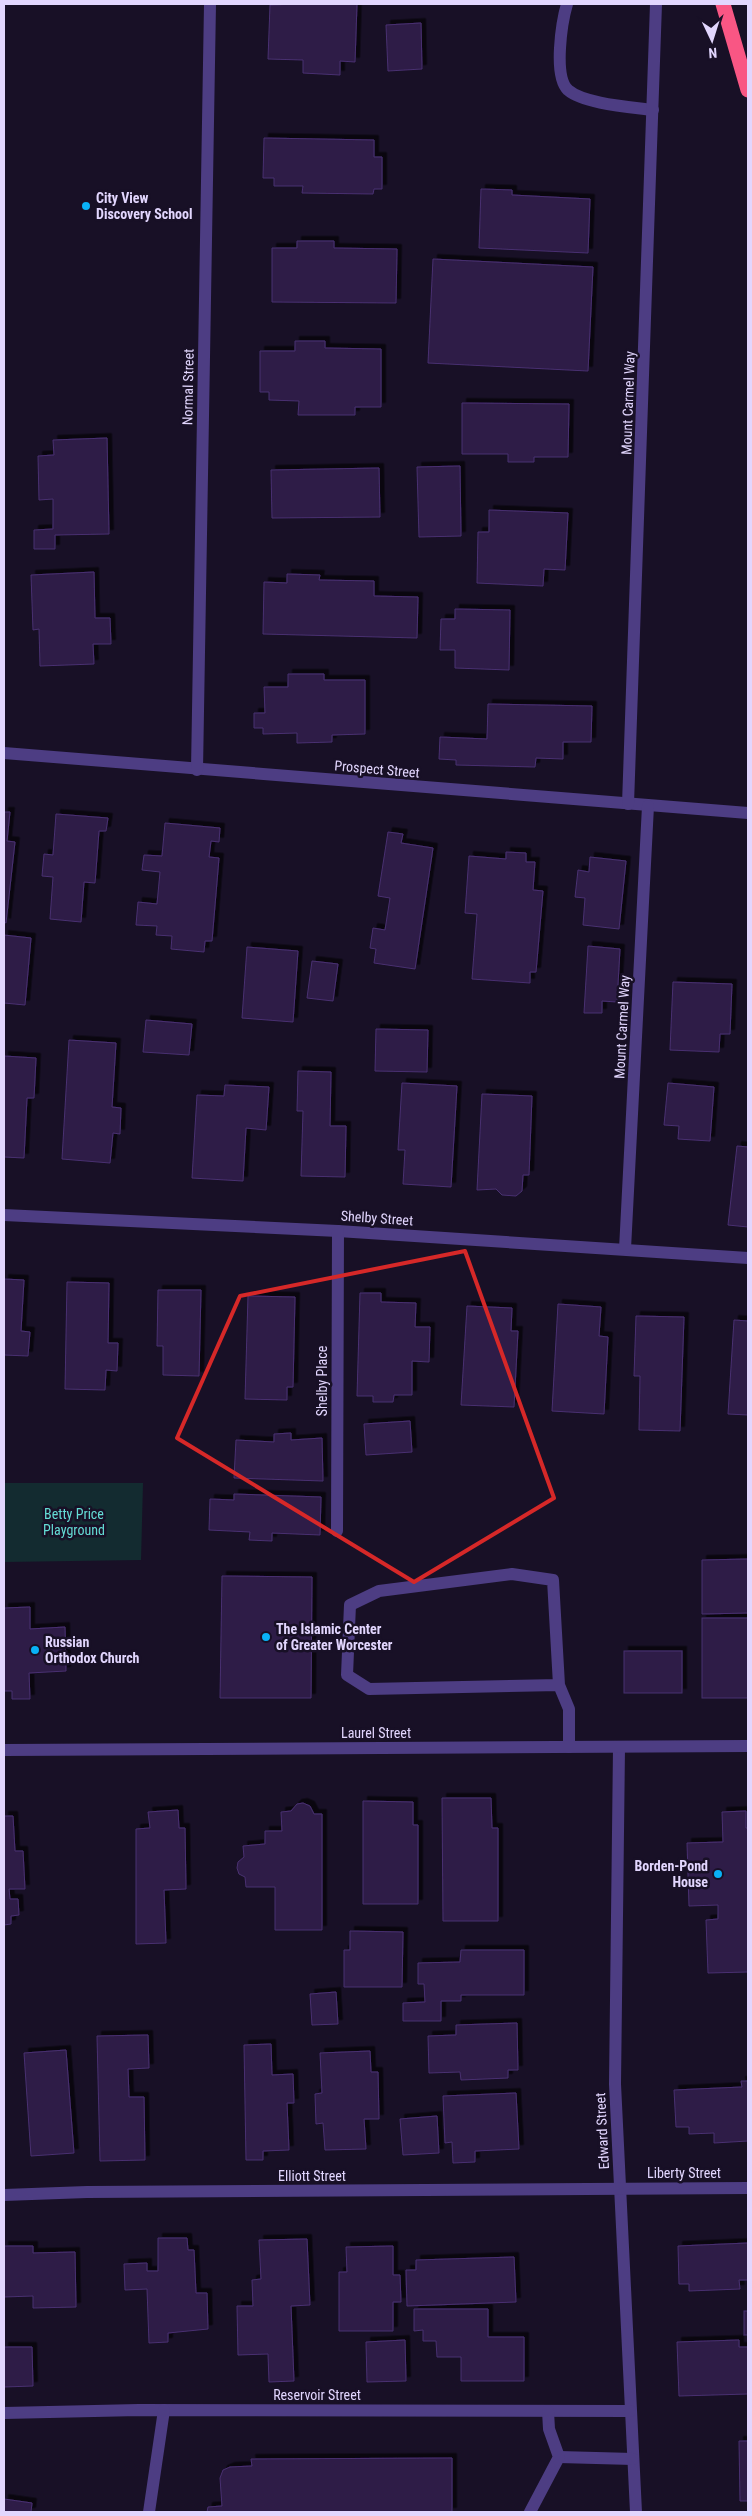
<svg xmlns="http://www.w3.org/2000/svg" width="752" height="2516" viewBox="0 0 752 2516" font-family="'Roboto Condensed',sans-serif">
<style>
.green{fill:#132b30}
.building{fill:#2d1d46;stroke:#493071;filter:url(#shadow)}
.lines{fill:none;stroke-linecap:round;stroke-linejoin:round}
.minor{stroke:#4d3d83;stroke-width:12}
.highway{stroke:#f95684;stroke-width:15}
.marked{fill:none;stroke:#d62828;stroke-width:4;stroke-linejoin:round}
.poi-dot{fill:#09b1f6;stroke:#181026;stroke-width:2}
.labels{text-anchor:middle;dominant-baseline:central;stroke-width:5;stroke-linejoin:round;paint-order:stroke}
.poi-label{font-size:14px;font-weight:bold;fill:#e2d6fe;stroke:#181026;text-anchor:start}
.street-label{font-size:14px;fill:#e2d6fe;stroke:#181026}
.park-label{font-size:14px;fill:#64dcd5;stroke:#181026}
</style>
<defs>
<filter id="shadow"><feDropShadow dx="4.5" dy="-4.5" stdDeviation="0" flood-color="#0009"/></filter>
</defs>
<rect width="100%" height="100%" fill="#181026"/>
<!-- green -->
<path class="green" d="M4,1483h139l-2,77 -137,2z"/>
<!-- building -->
<g class="building">
<path d="M302,4h55l-2,58 -15,-1v14l-37,-2v-13l-35,-1 2,-54z"/>
<path d="M421,23l1,46 -34,2 -2,-46z"/>
<path d="M264,138l110,2v17h8v32h-8l-1,5 -71,-1 1,-7h-29v-8h-11z"/>
<path d="M481,189l31,1v5l78,4 -2,54 -109,-5z"/>
<path d="M297,241h37v7l63,1 -1,54 -124,-1v-54h25z"/>
<path d="M433,259l160,8 -5,104 -160,-8z"/>
<path d="M295,341h30v7l56,1v58h-26v8h-57l1,-14 -30,-1v-8h-9v-41h35z"/>
<path d="M462,403l107,1 -1,53h-34v5h-26v-8h-46z"/>
<path d="M107,438l2,96 -54,1v14h-21v-19l19,-1v-30l-14,1 -1,-44 16,-1 -1,-15z"/>
<path d="M460,466l1,70 -42,1 -2,-70z"/>
<path d="M379,468l1,49 -108,1 -1,-48z"/>
<path d="M489,510l79,3 -3,57 -21,-1 -1,17 -66,-3 1,-51h11z"/>
<path d="M94,572l1,46h15l1,26h-18l1,20 -54,2 -1,-37 -6,1 -2,-55z"/>
<path d="M287,574l33,1 -1,5 55,1v15l44,1 -1,41 -154,-4 1,-52 23,1z"/>
<path d="M455,609l55,1 -1,60 -54,-2v-18h-15l1,-31h14z"/>
<path d="M288,674h36v6h41v54l-33,1v7l-35,1v-10l-34,1v-6h-9v-15h11l-1,-26h24z"/>
<path d="M488,704l104,2 -1,36h-28v17l-27,-1 -1,9 -79,-2v-5l-17,-1 1,-22 47,2z"/>
<path d="M4,812h6l-3,29 8,1 -9,81 -2,-1z"/>
<path d="M56,814l52,4 -2,13h-7l-4,52 -11,-1 -3,40 -31,-3 3,-42 -11,-1 2,-22 9,1z"/>
<path d="M165,823l55,5 -1,14 -8,-1 -2,16 10,1 -7,83h-7l-1,11 -33,-3 1,-13 -16,-1 1,-9 -21,-1 2,-23 19,2 3,-32 -18,-2 2,-15 18,1z"/>
<path d="M388,832l15,2 -2,9 32,5 -18,121 -41,-6 2,-14 -6,-1 3,-20 12,2 5,-32 -12,-2z"/>
<path d="M506,852l20,1v9h9l-2,28 10,1 -7,81h-6v11l-58,-4 5,-65 -12,-1 4,-57 37,3z"/>
<path d="M590,857l36,4 -7,68 -36,-4 2,-27 -10,-1 3,-27 11,2z"/>
<path d="M4,935l27,3 -6,67 -21,-2z"/>
<path d="M588,946l32,3 -3,53 -15,-1v12h-18z"/>
<path d="M247,947l51,4 -5,71 -51,-4z"/>
<path d="M312,961l26,3 -5,37 -26,-3z"/>
<path d="M673,982l59,2 -2,50h-10l-1,18 -49,-2z"/>
<path d="M146,1020l46,4 -3,31 -46,-3z"/>
<path d="M376,1029l52,1 -1,42 -52,-1z"/>
<path d="M69,1040l47,3 -4,64 9,1 -1,26 -7,-1 -3,30 -48,-4z"/>
<path d="M4,1056l32,2 -2,40h-7l-3,60 -20,-1z"/>
<path d="M298,1071l33,1 -1,54h16l-1,51 -44,-1 2,-65h-6z"/>
<path d="M402,1083l55,3 -6,101 -48,-3 2,-34h-7z"/>
<path d="M668,1083l46,4 -4,54 -32,-2 1,-13 -15,-1z"/>
<path d="M225,1085l44,2 -3,43 -20,-2 -3,53 -51,-3 5,-83 27,1z"/>
<path d="M482,1094l50,2 -3,79h-6l-1,16 -6,5 -14,-1 -6,-6 -19,1z"/>
<path d="M737,1146l11,1v80l-20,-2z"/>
<path d="M4,1279l20,1 -3,51 9,1 -2,24 -24,-1z"/>
<path d="M67,1282l42,1 -1,60h10l-1,28 -11,-1 -1,20 -40,-1z"/>
<path d="M158,1290h43l-2,86 -36,-1v-29h-6z"/>
<path d="M360,1293h21v9l35,1 -1,24h15l-1,35 -17,-1v34h-18l-1,7h-20v-6h-16z"/>
<path d="M248,1296l47,1 -2,90h-6v13l-42,-1z"/>
<path d="M558,1304l43,3 -2,29 9,1 -4,77 -52,-3z"/>
<path d="M467,1306l45,2 -1,23h7l-4,76 -53,-2z"/>
<path d="M636,1316l48,1 -4,114 -41,-1 1,-54h-6z"/>
<path d="M734,1320l14,1v94l-20,-1z"/>
<path d="M410,1421l2,31 -46,3 -2,-31z"/>
<path d="M291,1433v7l31,-2 1,43 -89,-3 2,-38 38,2v-8z"/>
<path d="M234,1494l87,3 -1,38 -48,-2v8l-23,-1 1,-8 -41,-2 1,-31 24,1z"/>
<path d="M748,1559v54l-46,1v-54z"/>
<path d="M222,1576l90,1 -1,121h-91z"/>
<path d="M30,1607v22l35,-2 1,44 -37,2 1,26h-18v-8h-8v-83z"/>
<rect x="702" y="1618" width="46" height="80"/>
<rect x="624" y="1651" width="58" height="42"/>
<path d="M442,1798h49l1,30h6v93h-55z"/>
<path d="M363,1801l50,1v23h5v79h-55z"/>
<path d="M303,1803l7,3 4,8h8v116h-47v-43h-29l-1,-10 -6,-3 -2,-6 1,-6 6,-5 -1,-11 22,-2v-13h17l-1,-19 10,-1 6,-7z"/>
<path d="M178,1810l1,18h6l1,61 -22,1 2,53 -30,1v-115l14,-1 -2,-16z"/>
<path d="M746,1811v17h2v144l-40,1 -2,-53 12,-1v-14l-29,1 -2,-63 36,-1 -1,-30z"/>
<path d="M4,1816h9l2,35h8l2,38h-16l1,10h8l1,16 -8,1v8l-7,1z"/>
<path d="M350,1931l53,1 -1,55h-58v-37h6z"/>
<path d="M461,1950h63v45h-63v6h-20v20h-38v-18l22,-1 -1,-18h-6v-21l42,-1z"/>
<path d="M336,1992l2,32 -26,1 -2,-31z"/>
<path d="M517,2023l1,47h-10v8l-47,2 -1,-8 -31,1 -1,-37 28,-1v-10z"/>
<path d="M148,2035l1,33 -21,1 1,28h15l1,63 -45,1 -3,-125z"/>
<path d="M271,2044l1,31 21,-1 1,29h-7l2,47 -26,1v9h-17l-2,-115z"/>
<path d="M66,2050l8,103 -43,3 -7,-103z"/>
<path d="M370,2051l1,21h7l1,47h-15l2,30 -41,1 -2,-27 -7,1 -1,-30 7,-1 -2,-40z"/>
<path d="M741,2081h7v60l-34,2v-10l-25,1v-7h-13l-2,-37 68,-3z"/>
<path d="M516,2093l3,56 -44,2v11l-22,1 -1,-21 -7,1 -2,-47z"/>
<path d="M437,2116l2,37 -36,2 -3,-36z"/>
<path d="M158,2238h29l1,12h6l2,43h11l1,36 -40,4v9l-19,1 -2,-54 -22,1 -1,-26 23,-1v8h11z"/>
<path d="M307,2239l3,66 -19,1 3,75 -25,1 -1,-28 -30,1 -1,-49h16l-1,-26 9,-1 -2,-39z"/>
<path d="M748,2243v37h-9l1,9 -51,2v-7h-10l-1,-38z"/>
<path d="M4,2246h29v7l42,-1 1,55 -43,1v-12l-29,1z"/>
<path d="M393,2246v29h7l1,27h-8v29h-54v-59h8l-1,-25z"/>
<path d="M514,2257l2,45 -109,4 -1,-36h10v-10z"/>
<path d="M414,2309h74v28h36v44h-63v-24h-24l-1,-16h-13v-11l-9,1z"/>
<rect x="744" y="2311" width="4" height="24"/>
<path d="M405,2340l1,41 -39,1 -1,-40z"/>
<path d="M739,2340v7h9v47l-69,2 -2,-54z"/>
<path d="M4,2347h28l1,39 -29,1z"/>
<path d="M739,2441h9v60h-8z"/>
<path d="M452,2458v54h-245l1,-5 14,-1 -2,-28 3,-8 7,-3 22,-1 -1,-7z"/>
<path d="M4,2499l28,4 -1,9h-27z"/>
</g>
<g class="lines">
<!-- minor -->
<g class="minor">
<path d="M567,4c-5,17 -14,72 1,86 16,14 63,17 85,20"/>
<path d="M4,753l744,60"/>
<path d="M197,770l13,-766"/>
<path d="M628,804l28,-800"/>
<path d="M4,1215l334,16 410,27"/>
<path d="M625,1249l23,-443"/>
<path d="M337,1531l1,-300"/>
<path d="M559,1685l-190,4 -22,-14 3,-70 29,-14 133,-17 41,6 6,105 10,24v38"/>
<path d="M619,1748l-4,336 21,428"/>
<path d="M4,1750l744,-4"/>
<path d="M4,2195l83,-3 661,-4"/>
<path d="M4,2413l135,-3 491,1"/>
<path d="M559,2457l74,2"/>
<path d="M149,2512l15,-102"/>
<path d="M530,2512l29,-55 -10,-28 -1,-18"/>
</g>
<!-- highway -->
<path class="highway" d="M723,4l25,86"/>
</g>
<!-- marked area -->
<path class="marked" d="M465,1251l89,247 -140,84 -237,-144 63,-142z"/>
<!-- markers -->
<g class="poi-dot">
<circle cx="86" cy="206" r="5"/>
<circle cx="266" cy="1637" r="5"/>
<circle cx="35" cy="1650" r="5"/>
<circle cx="718" cy="1874" r="5"/>
</g>
<g class="labels">
<!-- poi labels -->
<g class="poi-label">
<text x="96" y="198">City View<tspan x="96" dy="16">Discovery School</tspan></text>
<text x="276" y="1629">The Islamic Center<tspan x="276" dy="16">of Greater Worcester</tspan></text>
<text x="45" y="1642">Russian<tspan x="45" dy="16">Orthodox Church</tspan></text>
<text x="708" y="1866" text-anchor="end">Borden-Pond<tspan x="708" dy="16">House</tspan></text>
</g>
<!-- street labels -->
<g class="street-label">
<text transform="translate(188 387) rotate(-89)">Normal Street</text>
<text transform="translate(628 403) rotate(-88)">Mount Carmel Way</text>
<text transform="translate(377 769) rotate(5)">Prospect Street</text>
<text transform="translate(622 1027) rotate(-87)">Mount Carmel Way</text>
<text transform="translate(377 1218) rotate(4)">Shelby Street</text>
<text transform="translate(322 1381) rotate(-90)">Shelby Place</text>
<text x="376" y="1733">Laurel Street</text>
<text transform="translate(602 2131) rotate(-93)">Edward Street</text>
<text x="684" y="2173">Liberty Street</text>
<text x="312" y="2176">Elliott Street</text>
<text x="317" y="2395">Reservoir Street</text>
</g>
<!-- park labels -->
<g class="park-label">
<text x="74" y="1514">Betty Price<tspan x="74" dy="16">Playground</tspan></text>
</g>
</g>
<!-- border -->
<rect width="752" height="2516" fill="none" stroke="#e2d6fe" stroke-width="10"/>
<!-- north arrow -->
<g transform="translate(712 40) rotate(176)" stroke="#181026" stroke-width="4" paint-order="stroke">
<path d="M0-4L9 19L0 12L-9 19Z" fill="#e2d6fe"/>
<text y="-8" font-size="14" font-weight="bold" text-anchor="middle" fill="#e2d6fe">N</text>
</g>
</svg>
